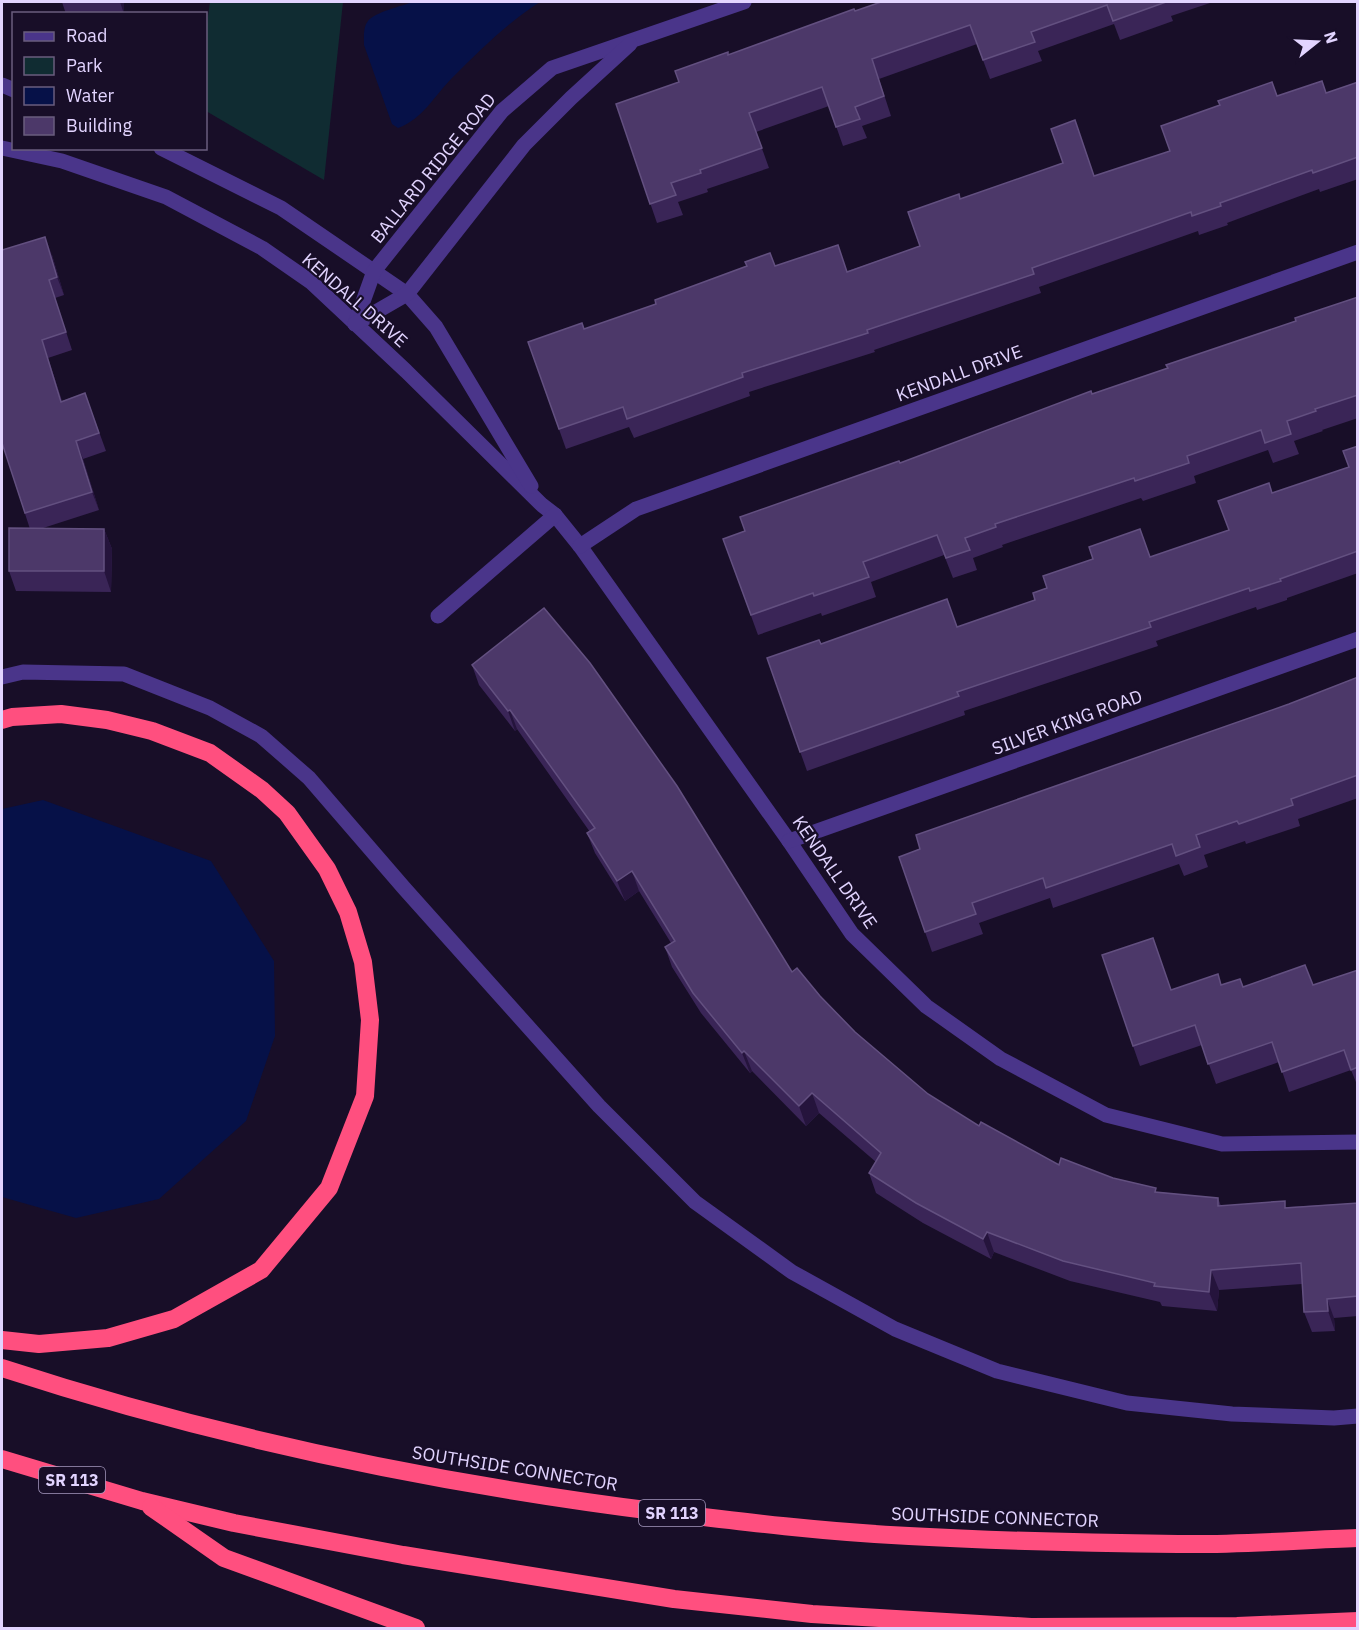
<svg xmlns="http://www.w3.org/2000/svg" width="1359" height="1630" viewBox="0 0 1359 1630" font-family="'IBM Plex Sans',sans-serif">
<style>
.green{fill:#102c32}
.water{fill:#061148}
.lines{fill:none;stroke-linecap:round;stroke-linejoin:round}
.minor{stroke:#4a358a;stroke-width:15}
.highway{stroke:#ff4f7f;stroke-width:18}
.wall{fill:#3a2557}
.shaded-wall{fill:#25143c}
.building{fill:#4c3869;stroke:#635080;stroke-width:1.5}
.labels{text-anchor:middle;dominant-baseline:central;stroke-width:4.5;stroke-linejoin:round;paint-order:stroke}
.shield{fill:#180e28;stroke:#a599be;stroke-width:1.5}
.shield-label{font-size:16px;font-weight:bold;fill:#e2d4ff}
.street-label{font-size:18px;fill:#e2d4ff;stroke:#180e28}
</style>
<rect width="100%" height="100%" fill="#180e28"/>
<!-- green -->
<path class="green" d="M210,2h133l-19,178 -118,-69v-80z"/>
<!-- water -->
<g class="water">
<path d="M413,2h127c-33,21 -60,48 -88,76 -18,18 -29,41 -54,50l-6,-4 -28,-79c0,-8 -1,-18 4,-24 7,-9 34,-15 45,-19z"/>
<path d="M43,800l168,61 63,100 1,75 -29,85 -87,78 -83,19 -74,-21v-388z"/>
</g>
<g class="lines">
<!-- minor -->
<g class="minor">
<path d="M2,85l12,5"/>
<path d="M2,148l60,13 104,36 96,51 49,34 95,89 136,134 13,10 25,31 209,295 63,93 74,72 75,53 105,56 116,29 136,-2"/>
<path d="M161,148l120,60 126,86 29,33 95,159"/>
<path d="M355,324l19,-53 128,-160 50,-43 192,-66"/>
<path d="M355,324l52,-30 117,-149 47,-47 59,-54"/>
<path d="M580,546l56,-37 722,-257"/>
<path d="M438,616l117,-101"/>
<path d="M2,677l21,-5 101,2 86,34 51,28 48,42 95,110 195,218 96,96 97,70 103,57 102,42 130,32 105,11 102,4 24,-2"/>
<path d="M789,841l569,-202"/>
</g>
<!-- highway -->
<g class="highway">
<path d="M2,720l10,-3 49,-3 46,6 45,11 58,22 52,37 25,23 40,56 21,43 15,50 7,58 -5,76 -36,92 -68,82 -87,49 -66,19 -69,6 -37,-4"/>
<path d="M2,1368c214,70 436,116 660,144 82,10 164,20 247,24 89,5 180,7 269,8 60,1 120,-4 180,-6"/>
<path d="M2,1459l140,42 92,22 169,32 271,44 138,15 219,13 206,-1 121,-5"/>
<path d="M151,1507l73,51 192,70"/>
</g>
</g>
<!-- wall -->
<g class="wall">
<path d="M62,2h62v12h-58z"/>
<path d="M881,2h332l-42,14 2,5 -53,19 -6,-16 -76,27 4,10 -52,18 -13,-35 -98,35 12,37 -29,10 5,12 -24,8 -14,-40 -73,26 13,36 -62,21 1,3 -30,10 5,13 -26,8 -41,-119 63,-22 49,-27z"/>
<path d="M1358,82v97l-38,13 -1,-3 -92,34 1,2 -29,10 -1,-4 -159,56 2,6 -167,57 1,2 -126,40 1,4 -116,42 -5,-11 -63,22 -38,-107 320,-71 72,-25 40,-47 135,-23 75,-25 107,-55 49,-3z"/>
<path d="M52,255l12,40 -9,3 17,52 -24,8 14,43 23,-8 21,58 -23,8 16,51 -59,19h64l8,20 -1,43 -95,-1 -7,-20 21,-42 -28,-86z"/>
<path d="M1358,297v121l-36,12 1,1 -29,10 5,13 -26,9 -5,-13 -74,26 2,7 -53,18 -2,-3 -139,47 1,2 -30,11 4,12 -24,8 -9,-23 -73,27 5,15 -54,19 -1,-3 -63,22 -35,-96 22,-8 155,-68 192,-69 76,-26 128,-47z"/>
<path d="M1358,446v127l-71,25v2l-30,10 -1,-3 -100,34 2,5 -194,65 1,4 -158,56 -40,-113 54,-14 136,-17 78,-27 115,-43 79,-27 43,-37 77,-26z"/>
<path d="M472,665l320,307 28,24 35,36 73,62 51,32 80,39 54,13 45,14 60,6 3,8 66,1 71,-4v113l-24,2 1,13 -23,1 -8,-20 -2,-28 -83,6 -2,21 -55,-5 -2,-4 -90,-21 -76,-29 -3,7 -68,-36 -47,-30 -7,-20 7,-11 -57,-49 -13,13 -54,-55 -2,2 -49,-60 -29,-46 -7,-20 6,-4 -32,-52 -14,10 -30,-48 -8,-20 3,-1 -73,-103 -2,2 -36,-46z"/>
<path d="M1358,677v121l-60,21 2,7 -54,18 -1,-3 -41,14 4,12 -24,9 -5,-12 -126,44 -3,-10 -71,25 4,11 -51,18 -33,-95z"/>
<path d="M1358,970v117l-7,-17 -62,22 -10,-30 -63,22 -14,-39 -62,21 -7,-20 39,-56 50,-5 21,2 70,-2z"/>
</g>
<!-- shaded-wall -->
<g class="shaded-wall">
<path d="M120,2h4v12z"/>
<path d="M45,237l7,18 12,40 -7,-18z"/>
<path d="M42,340l6,18 20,62 -7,-18z"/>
<path d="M76,441l7,18 16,51 -7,-18z"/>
<path d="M104,529l8,20 -1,43 -7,-21z"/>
<path d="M510,710l7,19 -2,2 -7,-20z"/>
<path d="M632,871l7,20 -14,10 -8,-20z"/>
<path d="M744,1051l8,20 -2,2 -8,-20z"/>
<path d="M812,1093l7,20 -13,13 -7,-20z"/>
<path d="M987,1232l7,20 -3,7 -8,-20z"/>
<path d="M1211,1270l8,20 -2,21 -8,-19z"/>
<path d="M1327,1299l7,19 1,13 -7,-20z"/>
</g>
<!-- building -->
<g class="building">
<path d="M881,2h285l-53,19 -6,-16 -76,27 4,10 -52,18 -13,-35 -98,34 12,37 -29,11 5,12 -24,8 -14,-40 -73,26 13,35 -62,22 1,3 -30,10 5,12 -26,9 -34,-100 63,-22 -4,-11 53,-19v3l126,-46 1,2z"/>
<path d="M1322,81l4,12 32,-11v75l-45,16 -1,-3 -92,33 1,3 -29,10 -1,-4 -159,56 2,6 -167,56 1,3 -126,40 1,4 -116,42 -4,-12 -64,22 -31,-87 54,-19 2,6 72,-25 -1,-4 92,-34 -2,-4 25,-9 5,13 63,-21 9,27 73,-26 -12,-34 51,-18 1,5 103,-36 -12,-34 24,-9 19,56 76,-25 -9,-25 59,-21 -2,-4 54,-19 5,14z"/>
<path d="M45,237l12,40 -8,3 17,52 -24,8 19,62 24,-9 14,40 -23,8 16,51 -67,21 -23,-70v-193z"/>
<path d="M1358,297v98l-43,14 1,2 -29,10 4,13 -26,9 -4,-13 -74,26 2,7 -54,18 -1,-3 -139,46 1,3 -31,11 5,12 -24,8 -9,-23 -74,27 6,15 -55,19 -1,-3 -62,22 -28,-76 22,-8 -5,-14 159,-56 1,2 191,-72 1,3 76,-26 -2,-3 130,-44 -1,-3z"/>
<path d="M1358,446v105l-78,28 1,2 -31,10 -1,-3 -100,34 2,5 -194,65 2,4 -159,56 -33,-94 52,-18 2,4 126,-45 10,28 78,-27 -2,-7 14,-5 -4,-12 50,-17 -4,-12 51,-18 10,28 79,-27 -11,-29 51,-18 3,10 77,-26 -6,-16z"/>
<path d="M9,528l95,1v42h-95z"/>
<path d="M544,608l46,55 87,123 115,186 5,-4 23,28 35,36 73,62 51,32 2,-4 78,43 2,-7 52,20 43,10 -1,4 63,6v8l67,-5v7l73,-5v93l-31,3 1,12 -24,1 -3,-49 -90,7 -2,22 -55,-6 1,-3 -92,-22 -76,-29 -4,7 -67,-36 -47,-30 12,-20 -69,-60 -13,13 -55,-55 -2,2 -49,-60 -28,-46 10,-6 -43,-70 -15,10 -30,-48 8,-5 -85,-118 -2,1 -36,-46z"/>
<path d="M1358,677v98l-67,24 2,6 -54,19 -2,-3 -41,14 4,12 -24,9 -4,-12 -126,44 -3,-10 -71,25 4,11 -51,18 -26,-75 21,-8 -4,-14 373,-131z"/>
<path d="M1153,938l18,52 47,-16 3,11 19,-6 3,8 62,-22 8,20 45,-15v97l-7,3 -7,-20 -62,22 -10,-30 -64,22 -13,-39 -62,21 -31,-91z"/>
</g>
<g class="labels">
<!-- shield labels -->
<g class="shield">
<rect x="39" y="1467" width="66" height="26" rx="4.5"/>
<rect x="639" y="1500" width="66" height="26" rx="4.5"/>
</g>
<g class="shield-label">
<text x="72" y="1480">SR 113</text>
<text x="672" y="1513">SR 113</text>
</g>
<!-- street labels -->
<g class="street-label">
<text transform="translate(433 168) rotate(-51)">BALLARD RIDGE ROAD</text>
<text transform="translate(355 300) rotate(41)">KENDALL DRIVE</text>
<text transform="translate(959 373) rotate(-20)">KENDALL DRIVE</text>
<text transform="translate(1067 722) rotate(-20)">SILVER KING ROAD</text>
<text transform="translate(835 872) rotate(55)">KENDALL DRIVE</text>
<text transform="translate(515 1468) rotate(9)">SOUTHSIDE CONNECTOR</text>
<text transform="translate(995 1517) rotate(2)">SOUTHSIDE CONNECTOR</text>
</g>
</g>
<!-- border -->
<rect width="1359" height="1630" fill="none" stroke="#e2d4ff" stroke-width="6"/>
<!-- legend -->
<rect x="12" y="12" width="195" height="138" fill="#180e28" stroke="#695d7e" stroke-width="1.5"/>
<rect x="24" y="32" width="30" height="9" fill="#4a358a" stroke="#695d7e" stroke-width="1.5"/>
<text x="66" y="42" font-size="18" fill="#e2d4ff">Road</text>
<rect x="24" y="57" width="30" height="18" fill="#102c32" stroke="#695d7e" stroke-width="1.5"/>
<text x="66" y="72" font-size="18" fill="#e2d4ff">Park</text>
<rect x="24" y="87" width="30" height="18" fill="#061148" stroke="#695d7e" stroke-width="1.5"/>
<text x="66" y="102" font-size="18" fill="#e2d4ff">Water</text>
<rect x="24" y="117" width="30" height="18" fill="#4c3869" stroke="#695d7e" stroke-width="1.5"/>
<text x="66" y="132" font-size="18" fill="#e2d4ff">Building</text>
<!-- north arrow -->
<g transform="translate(1317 42) rotate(72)" stroke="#180e28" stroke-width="4.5" paint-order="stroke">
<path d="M0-4.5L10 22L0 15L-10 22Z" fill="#e2d4ff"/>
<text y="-9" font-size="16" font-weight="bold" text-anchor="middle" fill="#e2d4ff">N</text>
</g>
</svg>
